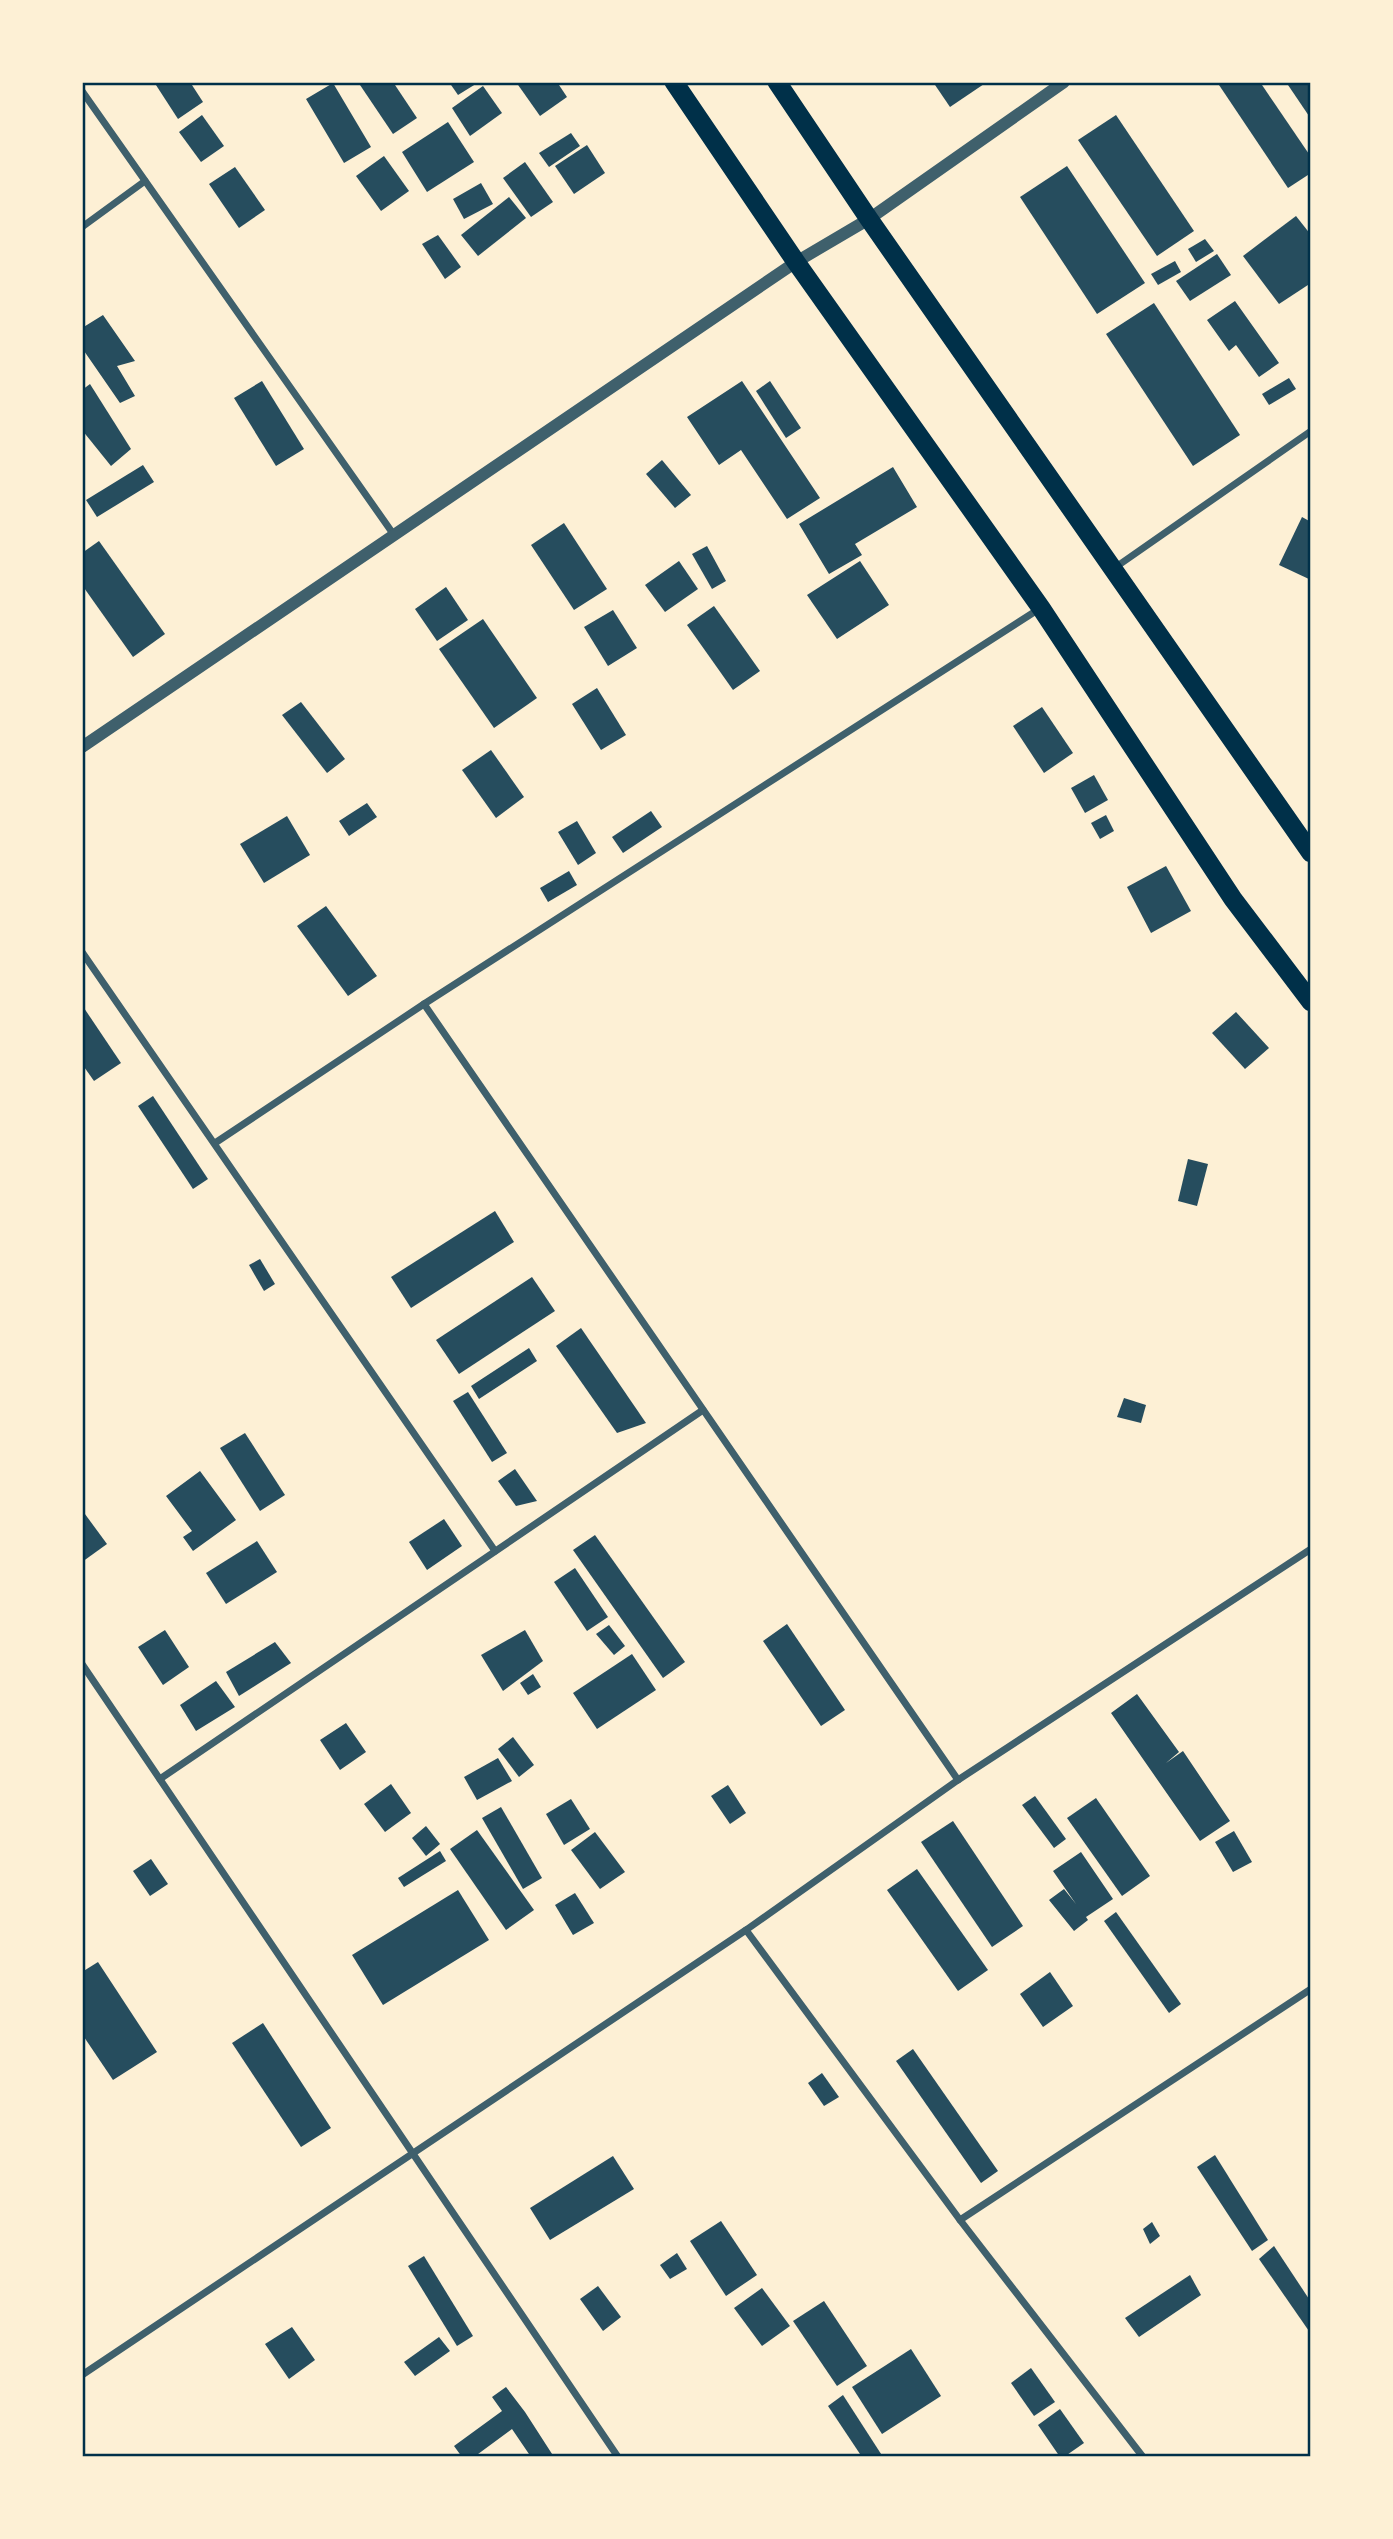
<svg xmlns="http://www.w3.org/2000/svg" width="1393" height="2539" viewBox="0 0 1393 2539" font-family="'Work Sans',sans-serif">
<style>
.building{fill:#264d5e}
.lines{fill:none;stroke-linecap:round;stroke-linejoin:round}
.minor{stroke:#3f606c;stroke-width:7}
.tertiary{stroke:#3f606c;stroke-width:12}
.trunk{stroke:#003049;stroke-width:19}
.neatline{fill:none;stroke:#003049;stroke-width:2.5}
</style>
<rect width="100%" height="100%" fill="#fdf0d5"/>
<!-- building -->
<g class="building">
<path d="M154,82h36l13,20 -25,17z"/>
<path d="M358,82h35l24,36 -24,16z"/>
<path d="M449,82h30l-21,13z"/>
<path d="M516,82h41l10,15 -27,19z"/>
<path d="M933,82h54l-37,25z"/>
<path d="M1217,82h43l51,75v16l-23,15z"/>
<path d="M1286,82h25v37z"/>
<path d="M333,83l38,64 -27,16 -38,-64z"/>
<path d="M483,86l19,27 -32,23 -18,-28z"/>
<path d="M202,115l22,31 -23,16 -22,-30z"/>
<path d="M1116,115l78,116 -37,25 -79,-116z"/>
<path d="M448,122l26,40 -47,30 -25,-40z"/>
<path d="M571,133l9,13 -31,21 -10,-14z"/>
<path d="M587,145l18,28 -31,21 -19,-28z"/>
<path d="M384,156l25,35 -28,20 -25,-35z"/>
<path d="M525,162l28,40 -22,15 -28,-39z"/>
<path d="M1067,166l78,117 -48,31 -77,-117z"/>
<path d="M235,167l30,43 -26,18 -30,-44z"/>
<path d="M481,183l12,21 -29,15 -11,-20z"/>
<path d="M509,197l17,21 -48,38 -17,-21z"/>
<path d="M1296,216l15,19v48l-32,21 -36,-48z"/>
<path d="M438,235l23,32 -16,12 -23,-35z"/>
<path d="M1205,239l9,12 -18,11 -8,-13z"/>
<path d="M1217,254l14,21 -41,26 -14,-20z"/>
<path d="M1175,261l6,11 -23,13 -7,-11z"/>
<path d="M1235,301l44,62 -20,14 -23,-32 -7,6 -22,-31z"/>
<path d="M1154,303l86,132 -47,31 -87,-132z"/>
<path d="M103,315l32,46 -18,5 18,30 -15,7 -38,-55v-20z"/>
<path d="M1289,378l7,11 -27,16 -7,-11z"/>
<path d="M262,381l42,68 -28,17 -42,-68z"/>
<path d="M742,381l78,117 -33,21 -46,-69 -22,15 -32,-48z"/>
<path d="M770,381l31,47 -15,10 -30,-47z"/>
<path d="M90,384l41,65 -20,17 -29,-36v-40z"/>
<path d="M662,460l29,35 -16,13 -29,-34z"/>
<path d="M143,465l11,17 -57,35 -11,-17z"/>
<path d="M893,467l24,40 -62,37 7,11 -33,19 -30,-50z"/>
<path d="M1302,517l9,5v58l-32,-15z"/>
<path d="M564,523l43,66 -33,21 -43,-65z"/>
<path d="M99,541l66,93 -32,23 -51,-72v-32z"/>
<path d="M707,546l19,35 -14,8 -20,-35z"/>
<path d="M679,561l19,28 -33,23 -20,-27z"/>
<path d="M860,561l29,44 -52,34 -30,-44z"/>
<path d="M446,587l22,33 -31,21 -22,-32z"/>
<path d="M714,606l46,65 -27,19 -46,-65z"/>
<path d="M613,610l24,38 -29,18 -24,-39z"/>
<path d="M483,619l54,79 -43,30 -55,-79z"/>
<path d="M597,688l29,47 -25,15 -29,-46z"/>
<path d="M301,702l44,57 -18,14 -45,-58z"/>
<path d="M1042,707l31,46 -29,20 -31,-47z"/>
<path d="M491,750l33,47 -28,21 -34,-48z"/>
<path d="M1094,775l14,25 -23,13 -14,-25z"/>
<path d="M367,803l10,14 -28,19 -10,-15z"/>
<path d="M651,811l11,16 -39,26 -11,-16z"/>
<path d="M1106,815l8,16 -14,8 -9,-16z"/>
<path d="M287,816l23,39 -46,28 -24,-39z"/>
<path d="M577,821l19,32 -18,12 -20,-33z"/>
<path d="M1166,866l25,45 -40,22 -24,-46z"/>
<path d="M569,871l8,14 -29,17 -8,-14z"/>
<path d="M326,906l51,70 -29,20 -51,-70z"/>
<path d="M82,1005l39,58 -27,18 -12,-17z"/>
<path d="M1236,1012l33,36 -24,21 -33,-36z"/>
<path d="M153,1096l55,83 -15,10 -55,-83z"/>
<path d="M1188,1159l20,5 -11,42 -19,-5z"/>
<path d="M495,1211l19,31 -103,66 -20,-31z"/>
<path d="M260,1259l15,25 -11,7 -15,-26z"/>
<path d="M532,1277l23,34 -96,63 -23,-34z"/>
<path d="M581,1328l65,95 -29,10 -61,-87z"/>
<path d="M529,1348l8,13 -58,38 -8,-13z"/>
<path d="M468,1392l39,61 -15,9 -39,-61z"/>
<path d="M1124,1398l22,7 -5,18 -24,-6z"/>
<path d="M245,1433l40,62 -25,16 -40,-63z"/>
<path d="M515,1469l22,32 -21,5 -18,-25z"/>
<path d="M200,1471l36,49 -43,31 -10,-14 9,-6 -26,-35z"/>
<path d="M82,1510l25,34 -25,18z"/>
<path d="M444,1519l18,27 -35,24 -18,-28z"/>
<path d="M595,1535l90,127 -22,16 -90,-128z"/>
<path d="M257,1541l20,31 -51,32 -20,-31z"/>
<path d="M575,1568l33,49 -21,14 -33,-49z"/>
<path d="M787,1624l58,86 -24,16 -58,-85z"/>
<path d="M609,1625l16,21 -11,9 -18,-21z"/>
<path d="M165,1630l24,37 -26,18 -25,-38z"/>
<path d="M525,1630l18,31 -40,30 -22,-36z"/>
<path d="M275,1642l16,21 -52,33 -13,-24z"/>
<path d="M632,1654l24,36 -59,39 -24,-36z"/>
<path d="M533,1674l8,13 -13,8 -8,-12z"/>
<path d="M216,1681l19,26 -39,24 -16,-26z"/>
<path d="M1137,1694l42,58 -13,11 17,-12 47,70 -30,20 -89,-128z"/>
<path d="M346,1723l20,29 -26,18 -20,-30z"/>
<path d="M513,1737l21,28 -15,12 -21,-28z"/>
<path d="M498,1758l14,23 -35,19 -13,-23z"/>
<path d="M391,1784l20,29 -26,19 -21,-28z"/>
<path d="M728,1785l18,28 -16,11 -19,-28z"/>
<path d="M1035,1796l31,43 -12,9 -32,-43z"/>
<path d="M1096,1798l54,78 -28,20 -55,-78z"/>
<path d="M571,1799l19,30 -26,16 -18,-31z"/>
<path d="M501,1807l41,71 -19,11 -41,-71z"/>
<path d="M953,1821l70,105 -31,21 -71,-105z"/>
<path d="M426,1826l14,18 -14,12 -14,-18z"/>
<path d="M477,1830l57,80 -28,20 -56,-81z"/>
<path d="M1234,1831l18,31 -19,10 -18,-30z"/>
<path d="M595,1832l30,40 -25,17 -29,-39z"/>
<path d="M440,1851l6,10 -42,26 -6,-9z"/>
<path d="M1081,1852l32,47 -27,18 2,3 -14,11 -25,-31 15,-11 12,15 -23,-33z"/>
<path d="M151,1859l17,25 -18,12 -17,-25z"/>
<path d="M917,1869l71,101 -30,21 -71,-101z"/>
<path d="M458,1890l31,50 -106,65 -31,-50z"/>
<path d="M575,1893l19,30 -21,12 -18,-30z"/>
<path d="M1116,1912l65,92 -12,9 -65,-92z"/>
<path d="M98,1962l59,90 -44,28 -31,-46v-62z"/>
<path d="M1050,1972l23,34 -30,21 -23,-33z"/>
<path d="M263,2023l68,105 -30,19 -69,-104z"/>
<path d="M913,2049l85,122 -17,12 -85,-122z"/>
<path d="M822,2073l17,24 -15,9 -16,-23z"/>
<path d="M1215,2155l53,85 -16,11 -55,-84z"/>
<path d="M613,2156l21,33 -84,51 -20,-32z"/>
<path d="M721,2221l36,54 -31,21 -36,-55z"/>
<path d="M1152,2222l8,14 -10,8 -7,-15z"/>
<path d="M1274,2246l37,56v32l-52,-75z"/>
<path d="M677,2253l10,16 -17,10 -10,-14z"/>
<path d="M424,2256l49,80 -16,10 -49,-80z"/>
<path d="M1190,2275l11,20 -62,42 -14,-19z"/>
<path d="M598,2286l23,31 -18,14 -23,-32z"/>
<path d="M762,2288l28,38 -28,20 -28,-38z"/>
<path d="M824,2301l43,65 -30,20 -44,-65z"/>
<path d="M292,2327l23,33 -26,19 -24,-35z"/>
<path d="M439,2337l11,14 -35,25 -11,-14z"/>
<path d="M911,2349l30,47 -59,38 -30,-47z"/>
<path d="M1031,2368l24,34 -21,14 -23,-33z"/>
<path d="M506,2387l19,25 29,45h-23l-19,-28 -38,28h-12l-8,-11 48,-35 -10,-14z"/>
<path d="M843,2395l40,62h-21l-34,-51z"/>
<path d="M1060,2409l24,34 -20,14h-4l-22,-32z"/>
</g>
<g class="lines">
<!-- minor -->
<g class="minor">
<path d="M82,91l312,444"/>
<path d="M82,227l63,-46"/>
<path d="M1113,569l198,-138"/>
<path d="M82,952l413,599"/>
<path d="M424,1004l534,776"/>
<path d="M215,1143l209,-139 615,-395"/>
<path d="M82,1664l536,793"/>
<path d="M160,1779l543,-369"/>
<path d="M746,1930l214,290 183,237"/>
<path d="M960,2220l351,-231"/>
<path d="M82,2375l664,-445 212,-150 353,-231"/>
</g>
<!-- tertiary -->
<path class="tertiary" d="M82,747l714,-485 73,-43 195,-137"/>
<!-- trunk -->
<g class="trunk">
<path d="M674,82l122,180 245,346 192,291 78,103"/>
<path d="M777,82l92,137 442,634"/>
</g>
</g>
<!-- border -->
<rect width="1393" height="2539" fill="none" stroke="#fdf0d5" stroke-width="168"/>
<rect x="84" y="84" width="1225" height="2371" class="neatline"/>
</svg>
